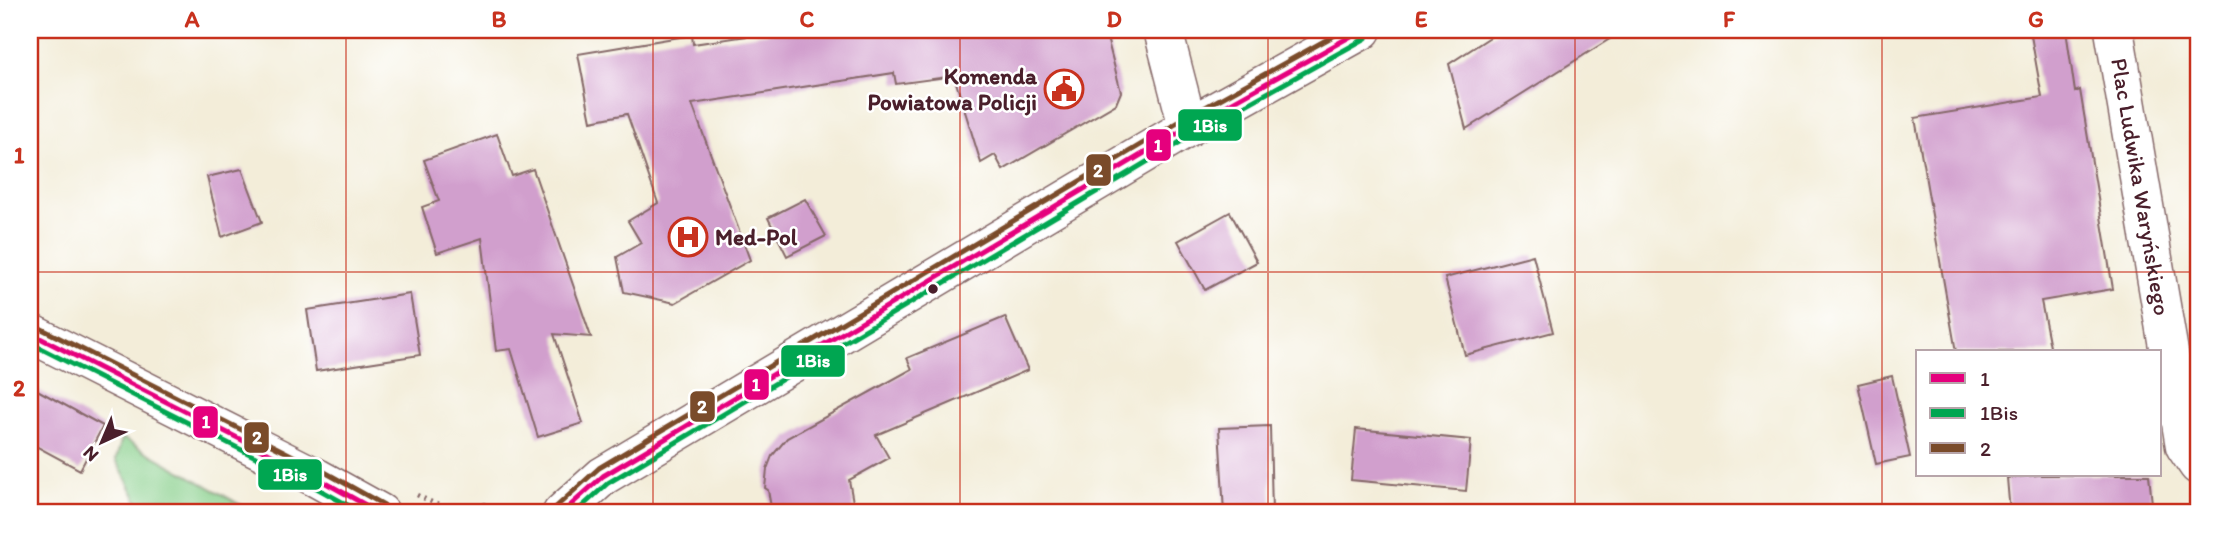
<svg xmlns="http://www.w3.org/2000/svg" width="2228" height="543" viewBox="0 0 2228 543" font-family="Itim,sans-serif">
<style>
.green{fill:#87cf8a;stroke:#68775a;stroke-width:2}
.building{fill:#d19fcd}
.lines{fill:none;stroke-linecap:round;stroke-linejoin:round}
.minor-casing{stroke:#856768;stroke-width:41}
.major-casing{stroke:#856768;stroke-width:41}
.path{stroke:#856768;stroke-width:4.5;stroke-dasharray:2 5;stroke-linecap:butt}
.minor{stroke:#fff;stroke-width:38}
.major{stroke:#fff;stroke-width:38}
.bus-1-casing{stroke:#fff;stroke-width:10}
.bus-2-casing{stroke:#fff;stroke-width:10}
.bus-3-casing{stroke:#fff;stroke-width:10}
.bus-1{stroke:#e5007d;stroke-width:5}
.bus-2{stroke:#00a651;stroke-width:5}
.bus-3{stroke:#7a4b2a;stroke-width:5}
.grid{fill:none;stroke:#c8321e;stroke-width:2;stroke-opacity:0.55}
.bus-dot{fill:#4a1f2b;stroke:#fff;stroke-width:2.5}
.labels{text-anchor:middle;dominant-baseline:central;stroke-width:5;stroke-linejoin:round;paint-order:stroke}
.poi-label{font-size:23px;font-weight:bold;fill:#4a1f2b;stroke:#fff;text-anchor:end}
.street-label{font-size:23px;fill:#4a1f2b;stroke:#fff}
.line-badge{stroke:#fff;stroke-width:2.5}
.badge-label{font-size:19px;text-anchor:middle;font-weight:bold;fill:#fff}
.neatline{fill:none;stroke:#c8321e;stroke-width:2.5}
.grid-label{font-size:23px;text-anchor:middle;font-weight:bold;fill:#c8321e}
</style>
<rect width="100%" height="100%" fill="#fff"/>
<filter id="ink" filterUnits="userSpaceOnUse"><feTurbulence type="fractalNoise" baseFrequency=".0143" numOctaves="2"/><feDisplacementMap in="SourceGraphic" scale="14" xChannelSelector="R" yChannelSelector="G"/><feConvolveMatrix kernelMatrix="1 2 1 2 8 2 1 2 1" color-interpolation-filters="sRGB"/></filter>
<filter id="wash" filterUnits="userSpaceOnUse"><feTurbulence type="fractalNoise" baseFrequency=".00686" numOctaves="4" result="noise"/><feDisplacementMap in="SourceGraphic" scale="28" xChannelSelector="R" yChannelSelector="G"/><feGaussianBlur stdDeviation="1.57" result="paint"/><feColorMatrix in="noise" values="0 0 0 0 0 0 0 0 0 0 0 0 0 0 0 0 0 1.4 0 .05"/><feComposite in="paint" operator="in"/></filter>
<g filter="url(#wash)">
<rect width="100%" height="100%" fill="#f3edd9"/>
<!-- green -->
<path class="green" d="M122,438l133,75h-111l-28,-53z"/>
<g id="blocks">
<!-- building -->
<g class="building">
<path d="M773,30h332l16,62 -5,12 -113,66 -8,-15 -14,8 -27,-87 -58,8 -2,-11 -202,31 58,156 -75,43 -51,-11 -7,-35 24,-14 -13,-22 30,-18 -31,-89 -36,7 -13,-67 114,-19 1,9 81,-12z"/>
<path d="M1501,30h123l-158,99 -17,-65z"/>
<path d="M2030,30h36l9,62 5,-2 33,199 -72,12 10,51h-95l-41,-234 127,-21z"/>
<path d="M497,134l15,42 21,-7 58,168 -37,-3 29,89 -45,14 -27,-88 -15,2 -14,-113 -45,15 -15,-46 17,-6 -15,-41z"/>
<path d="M242,169l20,53 -40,15 -15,-60z"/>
<path d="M805,199l21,37 -39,20 -19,-38z"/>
<path d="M1230,212l27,50 -52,28 -27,-49z"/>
<path d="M1533,255l20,77 -88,23 -20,-77z"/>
<path d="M410,294l10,61 -104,16 -9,-61z"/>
<path d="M1005,317l23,53 -152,65 13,23 -40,22 6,33h-83l-4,-23 -3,-2 2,-19 5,-13 15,-18 125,-69 -5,-11z"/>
<path d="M1892,376l18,81 -34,7 -18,-80z"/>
<path d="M30,386l73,40 -23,44 -50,-27z"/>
<path d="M1270,426l2,87h-48l-5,-85z"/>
<path d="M1356,429l115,11 -5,51 -115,-11z"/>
<path d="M2038,475h111l4,38h-143l-3,-35z"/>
</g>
</g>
</g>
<g filter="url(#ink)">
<use href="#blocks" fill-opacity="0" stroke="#856768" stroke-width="2"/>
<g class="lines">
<defs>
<g id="minor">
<path d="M1163,30l25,97"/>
<path id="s1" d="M2114,30l71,416 13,19"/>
<path d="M562,513l41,-37 585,-349 174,-97"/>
</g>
<path id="major" d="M30,333l287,145 63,35"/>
</defs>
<!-- minor casing -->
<use href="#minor" class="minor-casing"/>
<!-- major casing -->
<use href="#major" class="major-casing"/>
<!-- path -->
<path class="path" d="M417,495c31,15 36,18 69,9"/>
<!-- minor -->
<use href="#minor" class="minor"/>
<!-- major -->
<use href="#major" class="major"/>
<defs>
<g id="bus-1">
<path d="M30,333l287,145 63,35"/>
<path d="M562,513l41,-37 585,-349 174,-97"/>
</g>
<g id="bus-2">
<path d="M30,343l283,143 49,27"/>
<path d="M575,513l33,-30 584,-348 174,-97"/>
</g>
<g id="bus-3">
<path d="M34,325l287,145 63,35"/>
<path d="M556,507l43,-39 585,-349 160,-89"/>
</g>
</defs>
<!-- bus-1 casing -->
<use href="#bus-1" class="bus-1-casing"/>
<!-- bus-2 casing -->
<use href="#bus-2" class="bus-2-casing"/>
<!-- bus-3 casing -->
<use href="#bus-3" class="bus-3-casing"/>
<!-- bus-1 -->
<use href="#bus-1" class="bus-1"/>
<!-- bus-2 -->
<use href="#bus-2" class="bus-2"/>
<!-- bus-3 -->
<use href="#bus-3" class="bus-3"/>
</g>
</g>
<!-- grid -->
<path class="grid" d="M346,30v483M653,30v483M960,30v483M1268,30v483M1575,30v483M1882,30v483M30,272h2168"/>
<!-- icons -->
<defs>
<symbol id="civic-ring" viewBox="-11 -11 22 22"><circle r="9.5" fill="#fff" stroke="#c8321e" stroke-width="1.5"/><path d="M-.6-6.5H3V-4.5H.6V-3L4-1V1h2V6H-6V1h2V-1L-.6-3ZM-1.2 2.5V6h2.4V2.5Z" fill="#c8321e"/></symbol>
<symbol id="hospital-ring" viewBox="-11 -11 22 22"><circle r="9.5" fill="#fff" stroke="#c8321e" stroke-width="1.5"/><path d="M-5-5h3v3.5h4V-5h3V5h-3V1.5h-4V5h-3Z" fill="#c8321e"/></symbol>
</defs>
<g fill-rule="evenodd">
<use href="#civic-ring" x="1042" y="67" width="44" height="44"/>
<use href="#hospital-ring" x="666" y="215" width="44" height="44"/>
</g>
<!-- markers -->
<circle class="bus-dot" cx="933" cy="289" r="6"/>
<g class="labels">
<!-- poi labels -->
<g class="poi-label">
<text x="1037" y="76">Komenda<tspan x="1037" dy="26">Powiatowa Policji</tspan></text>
<text x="715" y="237" text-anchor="start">Med-Pol</text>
</g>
<!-- street labels -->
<g class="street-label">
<text stroke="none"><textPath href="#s1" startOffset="159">Plac Ludwika Waryńskiego</textPath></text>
</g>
</g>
<g class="line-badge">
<rect x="1177" y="108" width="66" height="34" rx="7" fill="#00a651"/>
<rect x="1145" y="128" width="27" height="34" rx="7" fill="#e5007d"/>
<rect x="1085" y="153" width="27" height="34" rx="7" fill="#7a4b2a"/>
<rect x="780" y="344" width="66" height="34" rx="7" fill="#00a651"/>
<rect x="743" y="368" width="27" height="33" rx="7" fill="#e5007d"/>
<rect x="689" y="390" width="27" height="33" rx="7" fill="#7a4b2a"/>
<rect x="192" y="405" width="27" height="34" rx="7" fill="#e5007d"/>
<rect x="243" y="421" width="27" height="33" rx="7" fill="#7a4b2a"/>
<rect x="257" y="458" width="66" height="33" rx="7" fill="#00a651"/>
</g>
<g class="badge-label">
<text x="1210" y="132">1Bis</text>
<text x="1158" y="152">1</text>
<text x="1098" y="177">2</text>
<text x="813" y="367">1Bis</text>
<text x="756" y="391">1</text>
<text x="702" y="413">2</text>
<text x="206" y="428">1</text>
<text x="257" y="444">2</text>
<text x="290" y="481">1Bis</text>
</g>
<!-- margin -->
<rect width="2228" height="543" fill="none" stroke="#fff" stroke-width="77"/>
<!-- legend -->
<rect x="1916" y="350" width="245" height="126" fill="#ffffff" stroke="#b7a5aa" stroke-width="2"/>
<rect x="1930" y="373" width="35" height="10" fill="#e5007d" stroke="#b7a5aa" stroke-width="2"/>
<text x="1980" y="386" font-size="21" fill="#4a1f2b">1</text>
<rect x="1930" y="408" width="35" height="10" fill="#00a651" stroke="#b7a5aa" stroke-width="2"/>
<text x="1980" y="420" font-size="21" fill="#4a1f2b">1Bis</text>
<rect x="1930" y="443" width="35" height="10" fill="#7a4b2a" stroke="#b7a5aa" stroke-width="2"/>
<text x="1980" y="456" font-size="21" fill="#4a1f2b">2</text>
<!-- north arrow -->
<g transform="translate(102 442) rotate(224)" stroke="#ffffff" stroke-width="5" paint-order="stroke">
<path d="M0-5L12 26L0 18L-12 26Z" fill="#4a1f2b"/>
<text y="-10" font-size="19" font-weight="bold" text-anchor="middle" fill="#4a1f2b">N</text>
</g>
<rect x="38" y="38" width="2152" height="466" class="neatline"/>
<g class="grid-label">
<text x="192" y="27">A</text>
<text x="499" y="27">B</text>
<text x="807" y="27">C</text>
<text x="1114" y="27">D</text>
<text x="1421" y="27">E</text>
<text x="1729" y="27">F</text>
<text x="2036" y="27">G</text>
<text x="19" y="163">1</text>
<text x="19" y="396">2</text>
</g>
</svg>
